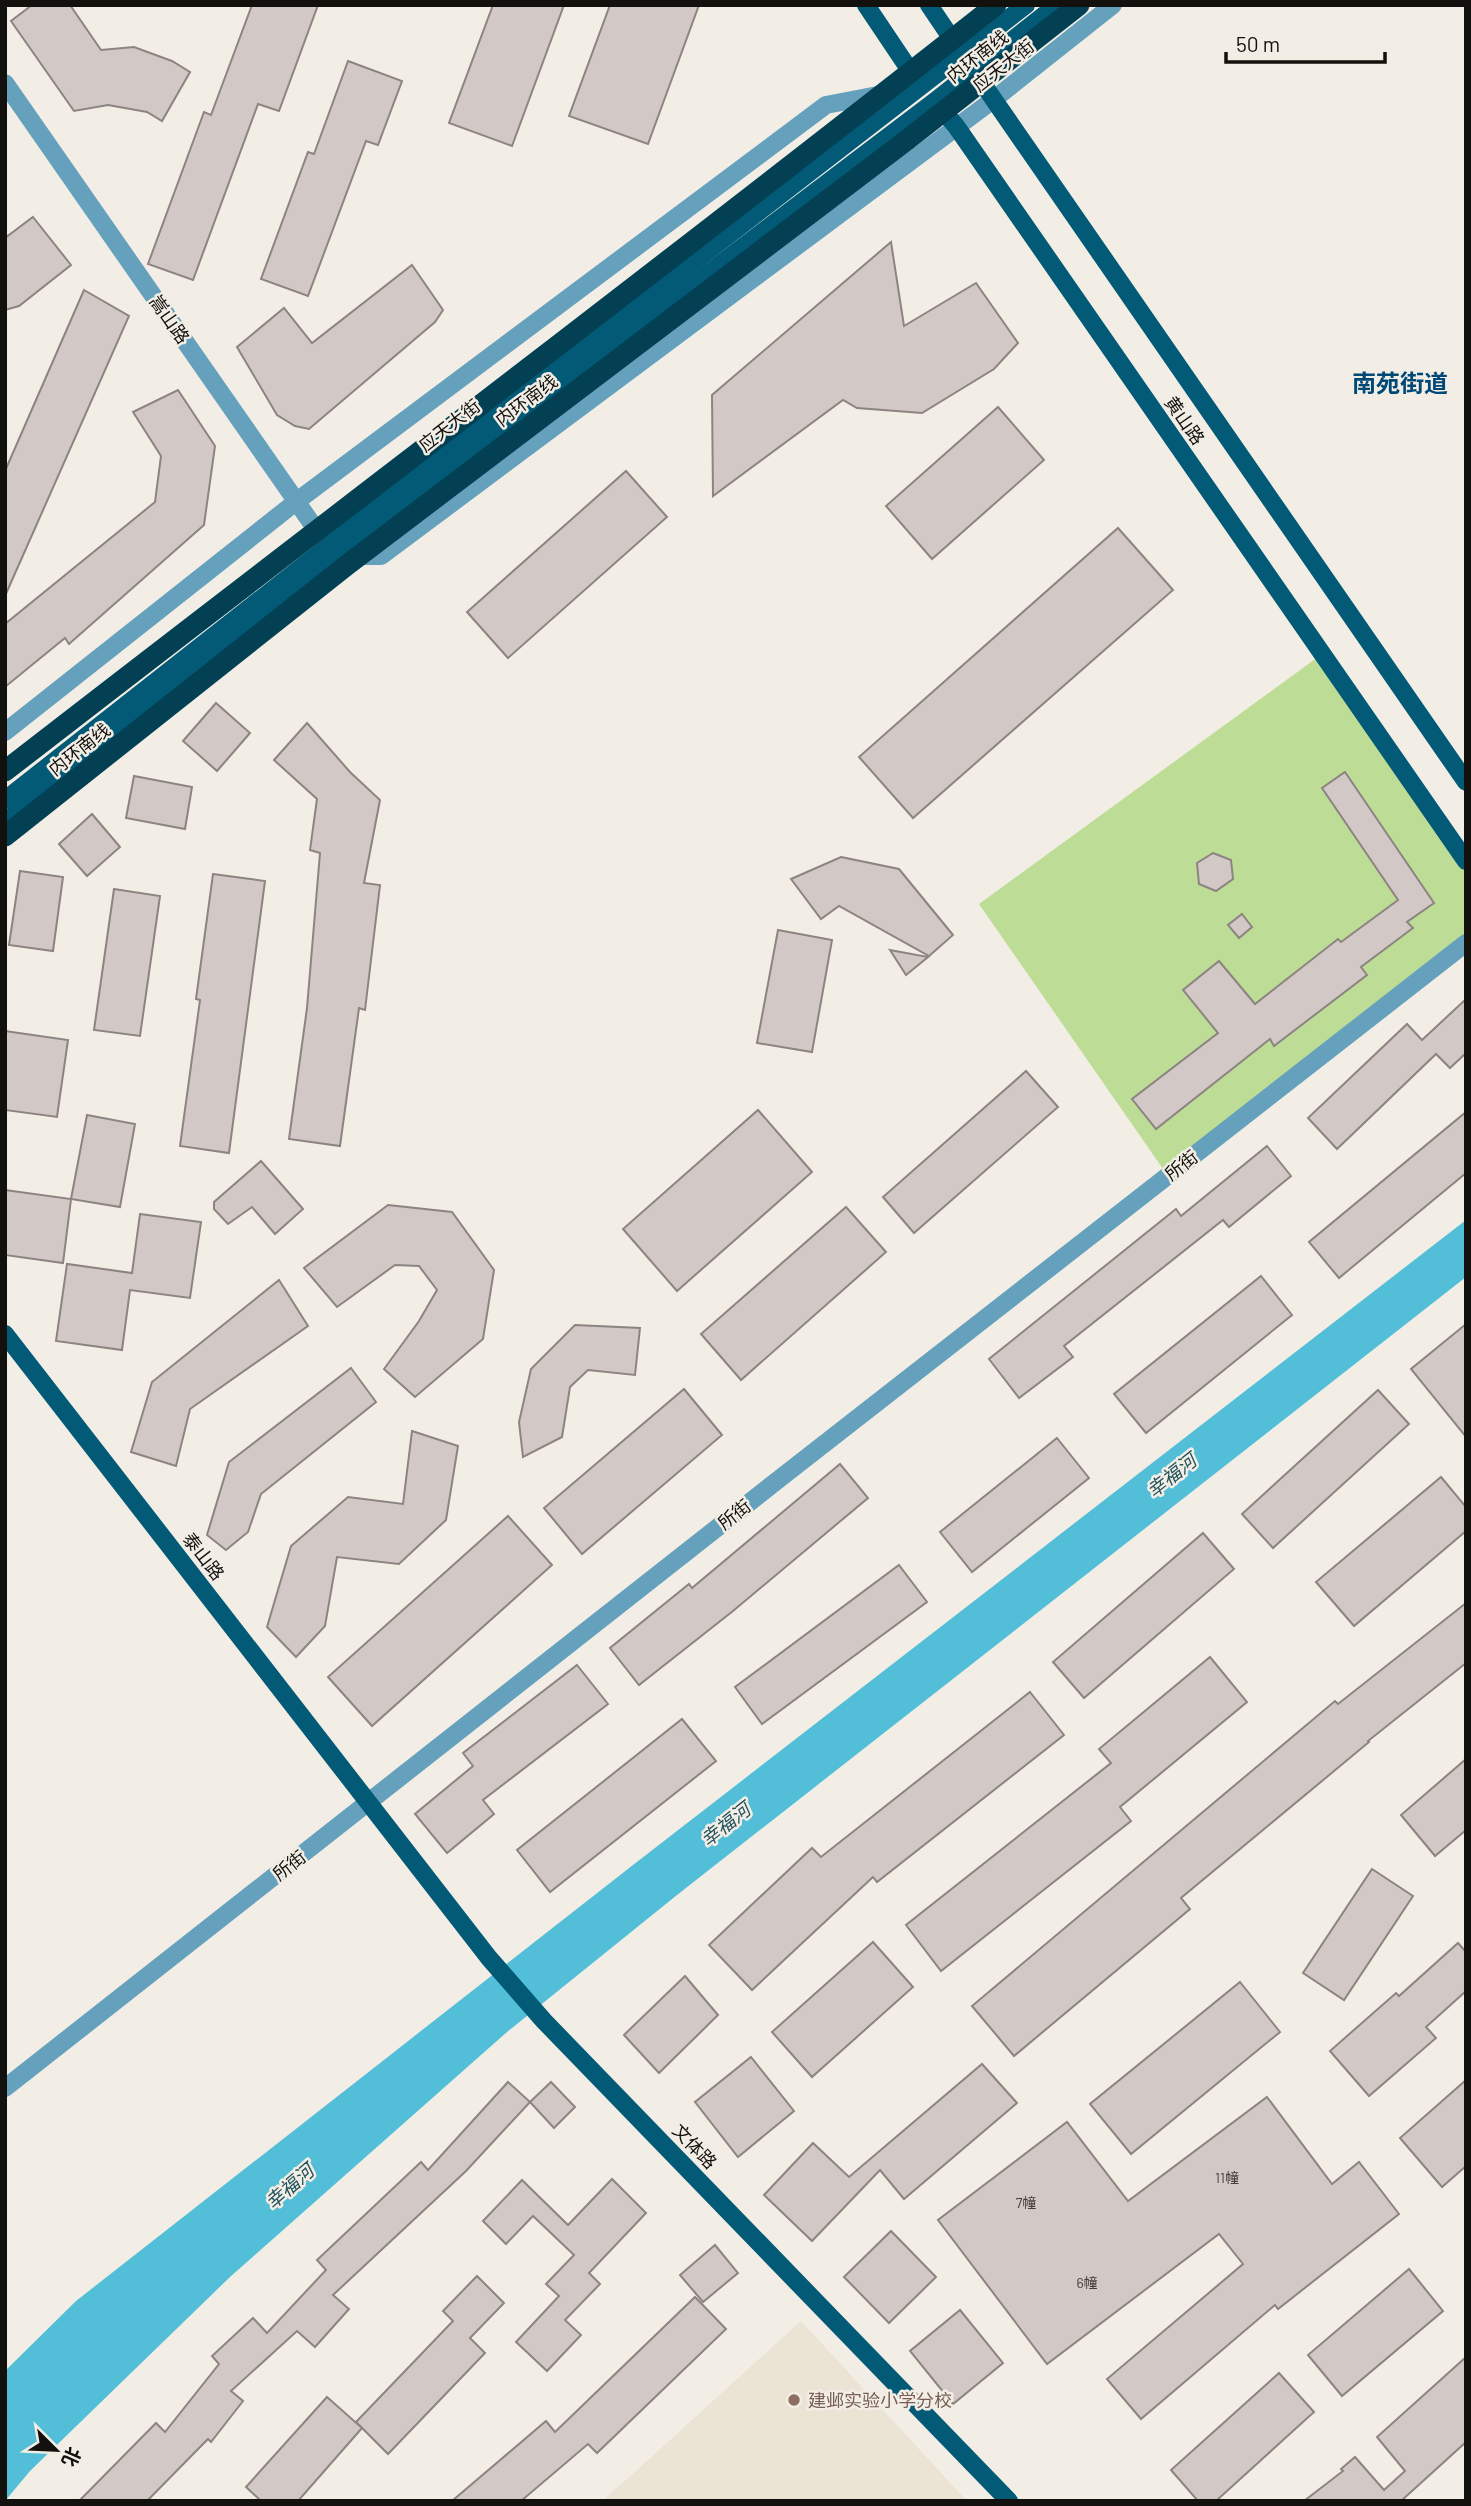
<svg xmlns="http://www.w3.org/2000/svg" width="1471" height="2506" viewBox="0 0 1471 2506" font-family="Barlow,'Noto Sans SC',sans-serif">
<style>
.built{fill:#ebe3d4}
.green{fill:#bddd96}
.water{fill:#52bed8}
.building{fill:#d2c8c6;stroke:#8d8482;stroke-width:2}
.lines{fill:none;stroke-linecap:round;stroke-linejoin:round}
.minor{stroke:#65a1bc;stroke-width:18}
.major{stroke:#035a76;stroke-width:18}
.highway-bridge{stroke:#034054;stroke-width:21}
.education-dot{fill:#8d6e63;stroke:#f2eee6;stroke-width:2.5}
.labels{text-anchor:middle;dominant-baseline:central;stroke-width:5;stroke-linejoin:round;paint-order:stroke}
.number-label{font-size:14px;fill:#433f3c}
.street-label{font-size:18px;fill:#13110e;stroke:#f2eee6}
.education-label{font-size:18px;fill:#785e54;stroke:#f2eee6;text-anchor:start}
.water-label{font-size:19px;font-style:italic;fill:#22515c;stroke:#f2eee6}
.district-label{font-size:24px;font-weight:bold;fill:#004876;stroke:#f2eee6}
</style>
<rect width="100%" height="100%" fill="#f2eee6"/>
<!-- built -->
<path class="built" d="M801,2321l166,180h-365l24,-21z"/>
<!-- green -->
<path class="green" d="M1322,654l144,207v82l-296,236 -191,-275z"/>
<!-- water -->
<path class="water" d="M1466,1220v57l-789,618 -170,137 -277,245 -200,194 -25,30v-130l71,-70 557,-436z"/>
<!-- building -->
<g class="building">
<path d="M32,5h38l31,45 33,-3 38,14 18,11 -28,49 -15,-9 -39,-7 -34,6 -63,-90z"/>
<path d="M252,5h66l-39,106 -21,-7 -65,176 -45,-16 56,-152 7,3z"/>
<path d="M493,5h71l-52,141 -63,-23z"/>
<path d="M610,5h89l-51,139 -79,-28z"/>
<path d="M348,61l54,20 -24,64 -12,-4 -58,155 -47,-17 47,-127 6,2z"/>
<path d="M33,217l38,48 -52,41 -14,4v-72z"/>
<path d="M891,242l13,84 72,-43 42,60 -24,26 -72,44 -65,-5 -14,-8 -130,96 -1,-101z"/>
<path d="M412,265l31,45 -8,12 -126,107 -14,-3 -18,-11 -40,-68 47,-39 28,35z"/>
<path d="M84,290l45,26 -124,280v-125z"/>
<path d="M178,390l37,56 -11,79 -135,119 -4,-6 -60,49v-63l150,-122 6,-46 -28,-44z"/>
<path d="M998,407l46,53 -112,99 -46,-53z"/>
<path d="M626,471l41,46 -159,141 -41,-46z"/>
<path d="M1118,528l55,62 -260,228 -54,-61z"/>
<path d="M216,703l34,30 -33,38 -34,-30z"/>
<path d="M307,723l43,49 30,28 -16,83 16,2 -15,125 -6,-2 -19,138 -51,-7 18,-131 13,-155 -10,-3 7,-51 -43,-39z"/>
<path d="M1345,772l89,131 -27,19 6,6 -52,39 6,8 -93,71 -4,-7 -114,90 -24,-30 86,-66 -35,-43 36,-29 36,43 83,-65 3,3 57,-42 -76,-112z"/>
<path d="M134,776l58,11 -7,42 -59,-11z"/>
<path d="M92,814l28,33 -33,29 -28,-32z"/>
<path d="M1213,853l18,7 2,19 -17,12 -17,-7 -2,-21z"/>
<path d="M841,857l58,12 54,66 -24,21 -90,-50 -18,13 -30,-40z"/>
<path d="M20,871l43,6 -10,74 -44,-6z"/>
<path d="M213,874l52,7 -36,272 -49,-7 20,-146 -4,-1z"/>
<path d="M114,889l46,7 -20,140 -46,-6z"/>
<path d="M1242,914l10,13 -13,11 -11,-13z"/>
<path d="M778,930l54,10 -20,112 -55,-9z"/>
<path d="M890,950l38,7 -22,18z"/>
<path d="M1466,999v54l-16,15 -14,-14 -99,95 -29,-31 99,-94 15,16z"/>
<path d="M5,1031l63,9 -11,77 -52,-7z"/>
<path d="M1026,1071l32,36 -144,126 -31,-36z"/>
<path d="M758,1110l54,62 -135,119 -54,-62z"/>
<path d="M1466,1112v61l-127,105 -30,-36z"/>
<path d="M87,1115l48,9 -15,83 -49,-8z"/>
<path d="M1267,1146l24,30 -62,51 -6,-7 -159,126 9,11 -54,41 -30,-39 187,-150 5,7z"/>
<path d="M261,1161l42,48 -28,25 -23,-27 -24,17 -14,-15v-7z"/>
<path d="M5,1190l66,9 -8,64 -58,-8z"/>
<path d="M388,1205l64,7 42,58 -11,69 -68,58 -31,-28 35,-48 18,-31 -18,-24 -24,-1 -58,42 -33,-39z"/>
<path d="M846,1207l40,45 -145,128 -40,-46z"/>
<path d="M140,1214l61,8 -11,76 -60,-8 -8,60 -66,-9 11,-77 65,9z"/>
<path d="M1261,1276l31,39 -146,118 -32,-39z"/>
<path d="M279,1280l29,46 -118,83 -14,57 -45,-14 21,-70z"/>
<path d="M1466,1324v113l-55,-68z"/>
<path d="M575,1325l65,3 -5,47 -47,-5 -18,17 -8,50 -39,20 -4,-35 12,-53z"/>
<path d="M351,1368l25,34 -115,92 -13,38 -22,18 -19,-15 22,-73z"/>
<path d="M684,1389l38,46 -140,119 -38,-46z"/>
<path d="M1378,1390l31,34 -136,124 -31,-34z"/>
<path d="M412,1431l46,15 -12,74 -47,44 -62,-7 -12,69 -29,31 -29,-30 24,-81 57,-49 55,7z"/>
<path d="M1057,1438l32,40 -117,94 -32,-40z"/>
<path d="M840,1464l28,34 -135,113 -94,74 -29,-37 79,-64 3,4z"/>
<path d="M1441,1477l25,30v24l-112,95 -38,-44z"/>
<path d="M508,1516l44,49 -180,161 -44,-49z"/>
<path d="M1203,1533l31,36 -150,129 -31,-36z"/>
<path d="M899,1565l28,37 -165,122 -27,-37z"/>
<path d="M1466,1603v60l-98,78 1,1 -188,156 9,11 -176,147 -42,-50 363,-305 3,3z"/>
<path d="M1210,1657l37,45 -127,105 11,14 -190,150 -35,-46 205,-162 -12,-14z"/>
<path d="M577,1665l31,39 -125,96 11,14 -47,39 -32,-39 58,-48 -10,-13z"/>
<path d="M1030,1692l34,43 -187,147 -4,-5 -121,113 -43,-45 103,-97 9,9z"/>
<path d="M682,1719l34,42 -166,131 -33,-42z"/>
<path d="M1466,1759v71l-31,26 -34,-41z"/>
<path d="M1372,1869l41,27 -69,104 -41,-27z"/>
<path d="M873,1942l40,45 -101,90 -40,-45z"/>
<path d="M1458,1943l8,9v39l-40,36 10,11 -67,58 -39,-45 66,-58 3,3z"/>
<path d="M685,1976l33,39 -59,58 -35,-38z"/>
<path d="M1240,1982l40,50 -149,122 -41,-50z"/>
<path d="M751,2057l43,54 -56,46 -43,-55z"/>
<path d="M982,2064l35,39 -113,96 -24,-29 -68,71 -48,-46 49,-52 36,34z"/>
<path d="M1466,2080v86l-24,21 -42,-49z"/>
<path d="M508,2082l22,20 -64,69 -133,124 16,14 -34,38 -18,-16 -66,60 12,10 -32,41 -3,-3 -61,62h-68l77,-78 9,9 54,-68 -7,-8 41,-38 14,15 59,-63 -9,-10 104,-98 7,8z"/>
<path d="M551,2082l24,25 -21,21 -24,-26z"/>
<path d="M1267,2097l65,87 27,-22 40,52 -121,95 -3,-4 -134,114 -34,-40 136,-115 -24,-30 -172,130 -109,-144 129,-98 61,79z"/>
<path d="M612,2179l34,34 -57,60 11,11 -35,36 16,15 -34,36 -31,-29 43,-46 -13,-12 28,-29 -41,-39 -27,28 -23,-23 39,-41 46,45z"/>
<path d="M891,2231l45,46 -47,46 -45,-46z"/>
<path d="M715,2245l23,28 -35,29 -23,-27z"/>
<path d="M1409,2269l34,42 -101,85 -34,-41z"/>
<path d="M477,2276l27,27 -34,35 15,15 -97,101 -32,-32 97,-101 -10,-10z"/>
<path d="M695,2297l31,32 -129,124 -9,-9 -67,57h-69l94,-80 9,11z"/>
<path d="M960,2310l43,53 -50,41 -43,-53z"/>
<path d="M1466,2357v85l-65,59h-97l39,-30 -2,-2 14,-12 29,33 21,-19 -28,-34z"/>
<path d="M1279,2373l35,39 -98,89h-18l-27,-31z"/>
<path d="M327,2397l35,31 -64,73h-37l-15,-14z"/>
</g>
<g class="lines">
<!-- minor -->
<g class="minor">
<path d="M5,83l319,458"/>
<path d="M355,556h26l612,-456 120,-95"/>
<path d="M5,732l292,-231 529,-396 57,-11"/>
<path d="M5,2088l778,-612 683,-533"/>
</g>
<!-- major -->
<g class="major">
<path d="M866,5l51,76"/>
<path d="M929,5l29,43"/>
<path d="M974,71l492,711"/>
<path d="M935,102l21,24 510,735"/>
<path d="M5,800l434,-341 587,-454"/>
<path d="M5,822l330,-266 599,-454 123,-97"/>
<path d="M5,1334l484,624 55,63 465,480"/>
</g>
<!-- highway-bridge -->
<g class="highway-bridge">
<path d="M5,771c330,-256 663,-507 991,-766"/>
<path d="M5,836l342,-271 560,-425 172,-135"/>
</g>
</g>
<!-- markers -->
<circle class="education-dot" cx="794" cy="2400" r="7"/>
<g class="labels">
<!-- number labels -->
<g class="number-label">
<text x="1227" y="2177">11幢</text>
<text x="1026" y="2202">7幢</text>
<text x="1087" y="2282">6幢</text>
</g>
<!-- street labels -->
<g class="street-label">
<text transform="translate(977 56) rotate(-38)">内环南线</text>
<text transform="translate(1003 65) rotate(-38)">应天大街</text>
<text transform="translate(170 319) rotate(55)">嵩山路</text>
<text transform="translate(526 400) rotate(-37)">内环南线</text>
<text transform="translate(1185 420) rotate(55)">黄山路</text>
<text transform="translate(449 425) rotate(-38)">应天大街</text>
<text transform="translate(79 749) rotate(-38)">内环南线</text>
<text transform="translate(1181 1165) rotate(-38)">所街</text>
<text transform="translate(734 1514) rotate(-38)">所街</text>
<text transform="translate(204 1556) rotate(52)">泰山路</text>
<text transform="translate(289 1865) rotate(-38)">所街</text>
<text transform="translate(695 2146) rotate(46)">文体路</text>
</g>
<!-- education labels -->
<g class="education-label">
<text x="808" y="2400">建邺实验小学分校</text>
</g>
<!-- water labels -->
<g class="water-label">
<text transform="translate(1171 1475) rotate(-38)">幸福河</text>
<text transform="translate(725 1824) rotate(-38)">幸福河</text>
<text transform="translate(289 2186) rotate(-41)">幸福河</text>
</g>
<!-- district labels -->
<g class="district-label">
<text x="1400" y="382">南苑街道</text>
</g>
</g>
<!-- border -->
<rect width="1471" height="2506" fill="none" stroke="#13110e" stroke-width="14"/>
<!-- north arrow -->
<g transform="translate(56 2450) rotate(114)" stroke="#f2eee6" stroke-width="5" paint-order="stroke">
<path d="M0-5L12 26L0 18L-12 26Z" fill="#13110e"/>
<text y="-10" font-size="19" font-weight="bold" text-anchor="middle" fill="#13110e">北</text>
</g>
<!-- scale -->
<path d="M1226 52v10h159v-10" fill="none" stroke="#13110e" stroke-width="3.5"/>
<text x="1236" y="52" font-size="21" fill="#13110e" stroke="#f2eee6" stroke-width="5" paint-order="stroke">50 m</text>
</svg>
